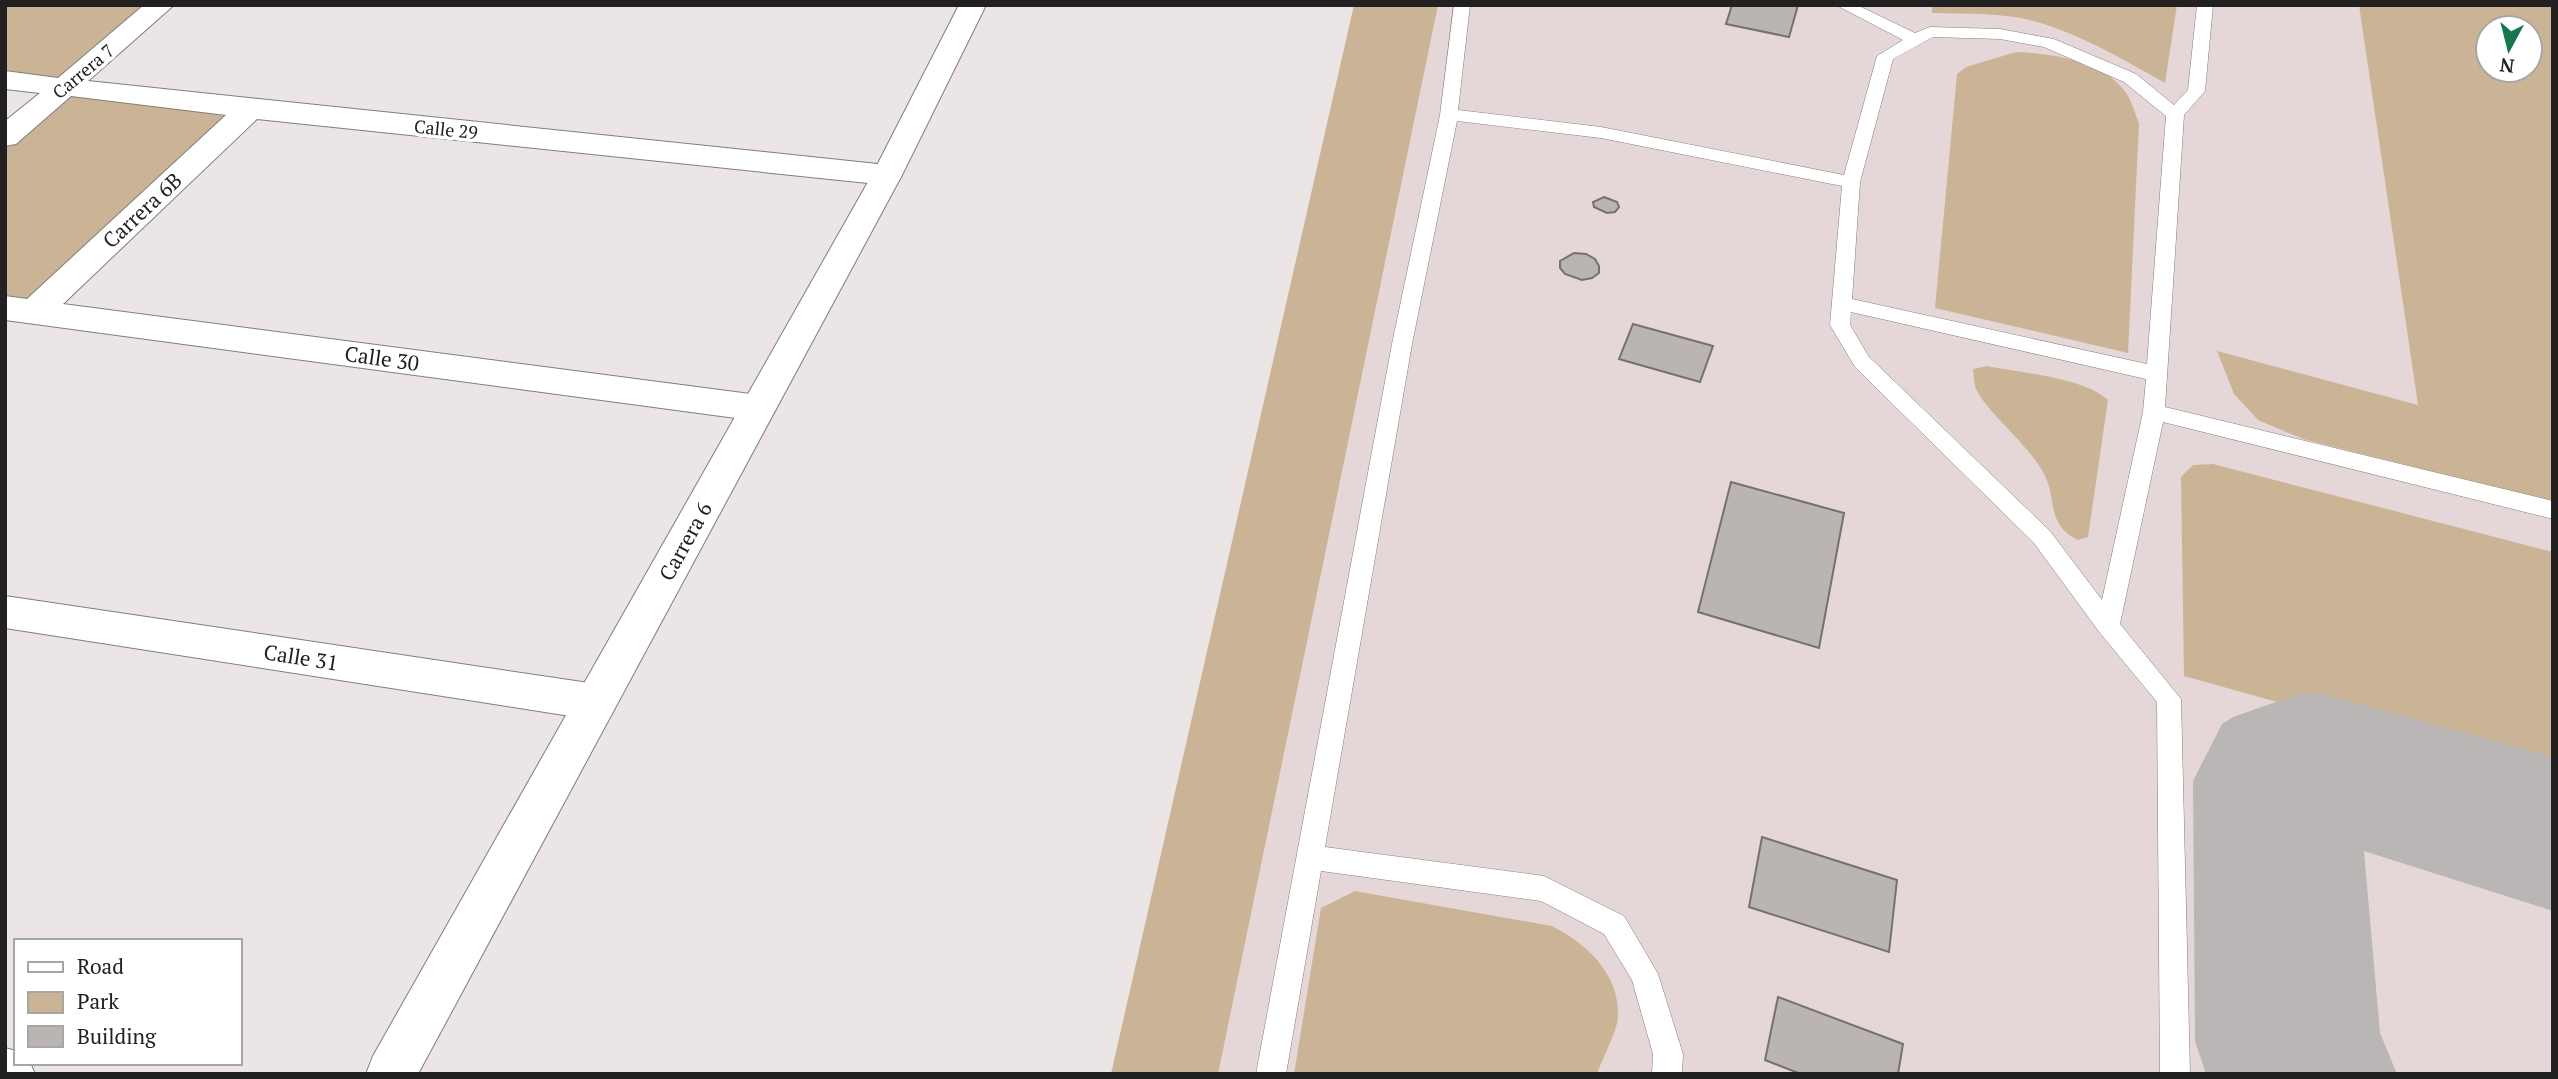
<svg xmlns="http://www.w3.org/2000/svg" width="2558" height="1079" viewBox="0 0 2558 1079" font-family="'PT Serif',serif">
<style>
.built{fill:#e5d7d7;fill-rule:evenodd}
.green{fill:#cbb496;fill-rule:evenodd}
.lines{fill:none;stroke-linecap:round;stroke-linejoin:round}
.taxiway{fill:#bbb6b6;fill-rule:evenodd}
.building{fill:#bab5b3;stroke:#75716f;stroke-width:2}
.service-casing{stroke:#827d7d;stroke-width:1}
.minor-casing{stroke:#827d7d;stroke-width:2}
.tertiary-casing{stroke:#827d7d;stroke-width:2}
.service{fill:#fff;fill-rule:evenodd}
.minor{fill:#fff;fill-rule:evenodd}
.tertiary{fill:#fff;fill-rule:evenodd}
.labels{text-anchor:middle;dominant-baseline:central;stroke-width:7;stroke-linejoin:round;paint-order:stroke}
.far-street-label{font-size:18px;fill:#222020;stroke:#fff}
.street-label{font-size:21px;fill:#222020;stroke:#fff}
</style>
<rect width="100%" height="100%" fill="#ebe5e5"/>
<!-- built -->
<path class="built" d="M1354,5h1199v1069h-1442zM2488,28h42v42h-42z"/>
<!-- green -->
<g class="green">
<path d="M5,5h156l-96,81 185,23 -216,203 -29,-4v-171l59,-50 -59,-7z"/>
<path d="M1354,5h84l-220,1069h-107z"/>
<path d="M1932,5h245l-12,78c-39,-22 -78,-45 -121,-59 -34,-12 -76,-10 -112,-11z"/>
<path d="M2359,5h194v497l-250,-63 -45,-19 -24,-26 -17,-43 201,54zM2488,28h42v42h-42z"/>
<path d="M2016,52c37,2 87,8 110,41 6,8 9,21 13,30l-11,230 -193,-45 22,-234 9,-7z"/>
<path d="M1987,366c34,7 95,11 121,34l-20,137 -10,3c-31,-15 -21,-38 -33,-64 -15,-31 -53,-58 -68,-85 -3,-6 -3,-15 -4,-22z"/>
<path d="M2213,464l340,88v227l-369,-103 -3,-199 12,-12z"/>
<path d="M1355,891l197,35c35,18 68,48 66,91 -1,15 -16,42 -21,57h-303l27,-166z"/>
</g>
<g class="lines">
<!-- taxiway -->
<path class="taxiway" d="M2302,693l20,1 231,63v154l-189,-60 16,182 17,41h-191l-11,-33 -2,-260 29,-57 11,-7z"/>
</g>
<!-- building -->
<g class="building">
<path d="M1732,5h66l-9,32 -63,-13z"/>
<path d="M1604,197l13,5 2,5 -4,5 -8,1 -13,-6 -1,-5z"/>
<path d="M1574,253l12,1 9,5 4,7v7l-7,5 -10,2 -17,-6 -5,-6v-7z"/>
<path d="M1633,324l80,22 -13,36 -81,-23z"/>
<path d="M1731,482l113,31 -25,135 -121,-36z"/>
<path d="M1762,837l135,43 -8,72 -140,-45z"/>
<path d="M1778,997l125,47 -5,30h-97l-36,-14z"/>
</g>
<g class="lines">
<defs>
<path id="service" d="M1454,5h16l-12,105 143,17 243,48 33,-119 26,-16 -67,-35h21l58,28 15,-6 70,2 54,10 82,35 38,31 14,-15 9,-85h16l-8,86 -21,24 -19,292 388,94v18l-390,-97 -43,202 61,75 9,375h-30l-3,-372 -57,-69 -66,-90 -179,-176 -25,-42 12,-139 -241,-48 -144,-17 -45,223 -87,503 219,29 80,40 34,58 25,80 -1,20h-30l1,-20 -21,-74 -28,-46 -63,-33 -220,-30 -35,203h-30l136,-730 48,-229zM1933,37l67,2 44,8 80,35 42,34 -19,248 -295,-65 8,-117 33,-123zM1851,312l295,67 -3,33 -41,188 -52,-69 -181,-174 -19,-32z"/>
<g id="minor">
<path d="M144,5h30l-86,76 799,84 11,3 4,7 -4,7 -11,3 -630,-66 -194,185 695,91 13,4 5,9 -5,9 -13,4 -753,-101v-24l22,3 199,-184 -155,-19 -55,48 -11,2v-25l35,-28 -35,-4v-18l53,7z"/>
<path d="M5,596l591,88 15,5 6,13 -6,13 -15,5 -591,-92z"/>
<path d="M5,1048l11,3v12h14l5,11h-30z"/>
</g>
<path id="tertiary" d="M959,5h27l-84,170 -484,899h-52l7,-18 499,-881z"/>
</defs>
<!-- service casing -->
<use href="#service" class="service-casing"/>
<!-- minor casing -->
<use href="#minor" class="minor-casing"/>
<!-- tertiary casing -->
<use href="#tertiary" class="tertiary-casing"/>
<!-- service -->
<use href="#service" class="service"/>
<!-- minor -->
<use href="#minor" class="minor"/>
<!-- tertiary -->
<use href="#tertiary" class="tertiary"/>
</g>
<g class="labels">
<!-- far-street labels -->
<g class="far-street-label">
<text transform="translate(83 71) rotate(-40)">Carrera 7</text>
<text transform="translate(446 129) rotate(6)">Calle 29</text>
</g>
<!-- street labels -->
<g class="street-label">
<text transform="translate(142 210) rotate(-43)">Carrera 6B</text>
<text transform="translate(382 358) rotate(8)">Calle 30</text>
<text transform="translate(685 541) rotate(-61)">Carrera 6</text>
<text transform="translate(301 657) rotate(9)">Calle 31</text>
</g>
</g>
<!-- border -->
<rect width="2558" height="1079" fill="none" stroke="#222020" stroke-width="14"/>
<!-- legend -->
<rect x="14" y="939" width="228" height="126" fill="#ffffff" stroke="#a7a6a6" stroke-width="2"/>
<rect x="28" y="962" width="35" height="10" fill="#ffffff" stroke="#a7a6a6" stroke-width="2"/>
<text x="77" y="974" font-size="21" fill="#222020">Road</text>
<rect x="28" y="992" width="35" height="21" fill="#cbb496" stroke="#a7a6a6" stroke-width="2"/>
<text x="77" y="1009" font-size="21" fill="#222020">Park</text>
<rect x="28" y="1026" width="35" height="21" fill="#bab5b3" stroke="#a7a6a6" stroke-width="2"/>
<text x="77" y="1044" font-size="21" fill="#222020">Building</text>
<!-- north arrow -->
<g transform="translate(2509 49) rotate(187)"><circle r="33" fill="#ffffff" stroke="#a7a6a6" stroke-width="2"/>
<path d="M0-5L12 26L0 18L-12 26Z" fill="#13774f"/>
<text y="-10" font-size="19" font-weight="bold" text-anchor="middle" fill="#222020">N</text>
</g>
</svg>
